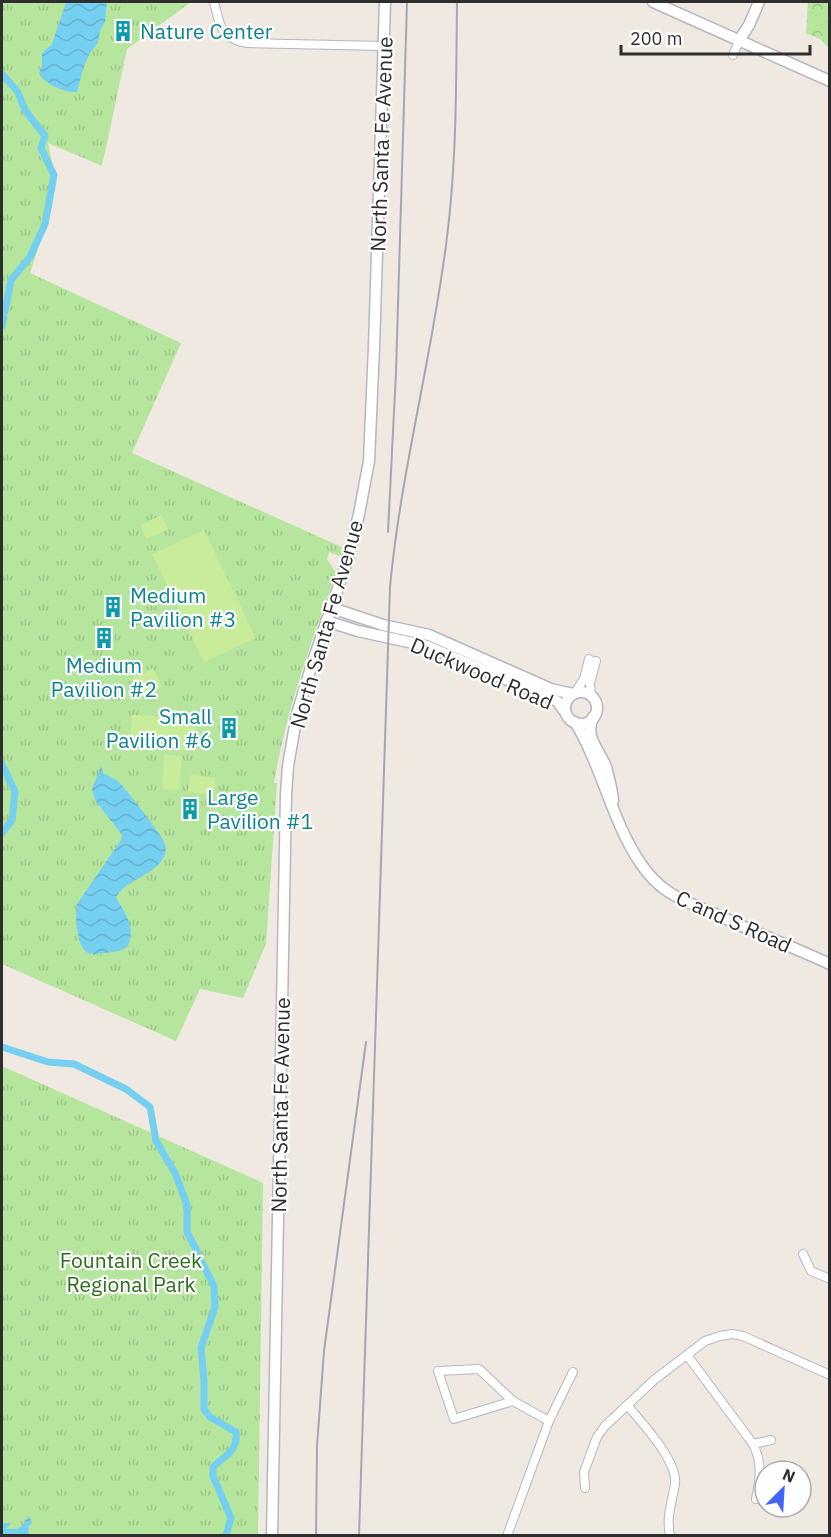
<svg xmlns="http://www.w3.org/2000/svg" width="831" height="1537" viewBox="0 0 831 1537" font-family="'IBM Plex Sans',sans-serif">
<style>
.forest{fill:url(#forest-crowns)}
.park{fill:url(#park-tufts)}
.pitch{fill:#c9ec9a}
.water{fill:url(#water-waves)}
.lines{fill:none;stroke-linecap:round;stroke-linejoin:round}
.canal{stroke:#75cff0;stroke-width:7}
.street-casing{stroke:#b4b7c1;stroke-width:10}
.secondary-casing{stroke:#b4b7c1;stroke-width:13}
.street{stroke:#fff;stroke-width:8}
.secondary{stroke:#fff;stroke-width:10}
.rail{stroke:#a3a6b8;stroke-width:2}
.labels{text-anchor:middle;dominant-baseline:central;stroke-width:4.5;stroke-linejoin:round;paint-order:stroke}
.culture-label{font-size:21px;fill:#0d838f;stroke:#fff;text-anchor:start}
.street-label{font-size:21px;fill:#2e2e2e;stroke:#fff}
.park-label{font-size:21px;fill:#2c6e1b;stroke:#fff}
</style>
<defs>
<pattern id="forest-crowns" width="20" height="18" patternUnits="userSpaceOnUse" patternTransform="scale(1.5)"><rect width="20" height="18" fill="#b6e59e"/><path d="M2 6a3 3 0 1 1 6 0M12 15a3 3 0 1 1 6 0" fill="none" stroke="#9dc588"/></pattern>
<pattern id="park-tufts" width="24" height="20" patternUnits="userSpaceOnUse" patternTransform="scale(1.5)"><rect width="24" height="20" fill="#b6e59e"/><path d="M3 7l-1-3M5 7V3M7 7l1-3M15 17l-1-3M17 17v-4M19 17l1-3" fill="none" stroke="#9dc588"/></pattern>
<pattern id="water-waves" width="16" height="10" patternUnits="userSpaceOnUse" patternTransform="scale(1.5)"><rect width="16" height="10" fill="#75cff0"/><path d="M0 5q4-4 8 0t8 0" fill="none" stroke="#66b2ce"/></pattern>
</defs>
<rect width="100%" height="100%" fill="#efe9e1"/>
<!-- forest -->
<path class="forest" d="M808,2h21v46l-9,-9 -14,-6z"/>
<!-- park -->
<g class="park">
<path d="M2,2h189l-64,47 -25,117 -54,-23 8,37 -4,27 -22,66 151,70 -49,110 214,96 -2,9 -15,-6 -2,7 9,14c-25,70 -50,137 -62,210h3l-11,161 -23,54 -43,-9 -24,52 -174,-77z"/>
<path d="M2,1066l261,117 -5,352 -256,1z"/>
</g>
<!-- pitch -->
<g class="pitch">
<path d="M162,515l6,14 -22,10 -6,-14z"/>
<path d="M204,530l52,108 -52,24 -52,-108z"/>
<path d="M153,668l9,19 -21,10 -9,-18z"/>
<path d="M132,715l64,3 -1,33 -65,-4z"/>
<path d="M164,755l18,1 -3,34 -17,-1z"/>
<path d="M190,775l26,3 -2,17 -26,-3z"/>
</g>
<!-- water -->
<g class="water">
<path d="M66,2h41l-2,20 -5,9 -2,12 -8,10 -7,16 -6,23c-13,0 -32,-7 -38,-19l3,-7v-13l10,-9z"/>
<path d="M101,766l2,7c6,4 11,5 16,9 7,7 42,52 45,60 3,6 2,13 -2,18 -10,16 -40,22 -46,38 8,13 21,31 12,48 -6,5 -14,6 -22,7 -5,0 -14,2 -18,0 -12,-7 -13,-38 -11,-49l44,-64 1,-5 -27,-35 -3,-11z"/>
<path d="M29,1516l3,7 -3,3 -1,9h-26v-12h9l-5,6c15,0 14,0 23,-13z"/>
</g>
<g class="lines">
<!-- canal -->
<g class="canal">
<path d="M2,74l16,18"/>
<path d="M5,311l6,-31 19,-23 15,-33 9,-49 -13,-27 4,-12 -20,-26 -6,-15"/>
<path d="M2,326l2,-8"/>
<path d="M2,764l13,28 -3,28 -10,13"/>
<path d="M2,1047l46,15 26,2 52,25 24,18 6,34 19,32 12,32v27l9,17"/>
<path d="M197,1253l17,33 1,21 -14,41 3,32v29l6,8 26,15c2,19 -10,23 -23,35v9l18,42 -5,18"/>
</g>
<defs>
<g id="street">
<path d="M214,2c6,23 6,37 33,41l137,3"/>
<path d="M733,55l7,-16"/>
<path d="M575,693l9,-14 5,-20"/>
<path d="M591,696l-1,-13 6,-22"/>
<path d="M803,1254l8,17 19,8"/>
<path d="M687,1355l66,89c10,20 7,35 3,55"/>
<path d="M513,1401l-34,-32 -41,2 16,48 59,-18 36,20"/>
<path d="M627,1405c15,18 51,56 48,79 -3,18 -9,33 -5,52"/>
<path d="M753,1444l18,-4"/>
<path d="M585,1488l-1,-16 13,-35 8,-11 49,-46 51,-39 15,-5 12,-2 11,2 87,39"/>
<path d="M507,1536l42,-115 24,-49"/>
</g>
<g id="secondary">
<path d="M653,2l177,79"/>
<path d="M740,39l9,-14 10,-23"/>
<path d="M332,608l51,17 46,10 122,54 22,5"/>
<path d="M326,621l32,10 69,15 130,55 8,11"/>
<circle cx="581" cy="708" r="16"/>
<path d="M593,717c-9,20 6,32 13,50 3,11 6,22 7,34"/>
<path d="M575,722c27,44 37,100 66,142 23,34 49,38 83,54 35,16 71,30 106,46"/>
<path d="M272,1536l14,-741 2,-29 9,-52 15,-50 37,-108 10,-42 10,-53 5,-114 11,-345"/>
</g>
</defs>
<!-- street casing -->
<use href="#street" class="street-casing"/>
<!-- secondary casing -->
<use href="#secondary" class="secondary-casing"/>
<!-- street -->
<use href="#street" class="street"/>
<!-- secondary -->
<use href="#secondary" class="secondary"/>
<!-- rail -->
<g class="rail">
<path d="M388,532l8,-160 11,-370"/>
<path d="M316,1536l1,-90 7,-95 42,-309"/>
<path d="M359,1536l31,-949c11,-118 43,-233 57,-350 10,-78 9,-157 10,-235"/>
</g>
</g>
<!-- icons -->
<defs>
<symbol id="building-bare" viewBox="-9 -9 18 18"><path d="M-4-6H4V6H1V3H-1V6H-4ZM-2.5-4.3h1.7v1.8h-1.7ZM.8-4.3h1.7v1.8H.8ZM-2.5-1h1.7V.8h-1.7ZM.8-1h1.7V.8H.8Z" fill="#0f9aa8" stroke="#fff" stroke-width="2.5" paint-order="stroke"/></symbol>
</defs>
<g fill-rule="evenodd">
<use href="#building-bare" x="108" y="16" width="30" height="30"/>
<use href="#building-bare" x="98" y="592" width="30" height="30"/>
<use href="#building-bare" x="89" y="623" width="30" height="30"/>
<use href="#building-bare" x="214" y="713" width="30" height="30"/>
<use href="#building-bare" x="175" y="794" width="30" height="30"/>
</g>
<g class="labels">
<!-- culture labels -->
<g class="culture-label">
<text x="140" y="31">Nature Center</text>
<text x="130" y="595">Medium<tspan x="130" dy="24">Pavilion #3</tspan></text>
<text x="104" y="665" text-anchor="middle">Medium<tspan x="104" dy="24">Pavilion #2</tspan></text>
<text x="212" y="716" text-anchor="end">Small<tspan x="212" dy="24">Pavilion #6</tspan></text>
<text x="207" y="797">Large<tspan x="207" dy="24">Pavilion #1</tspan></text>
</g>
<!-- street labels -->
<g class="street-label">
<text transform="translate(381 144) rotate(-88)">North Santa Fe Avenue</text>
<text transform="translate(326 624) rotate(-74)">North Santa Fe Avenue</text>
<text transform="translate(482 673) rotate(23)">Duckwood Road</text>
<text transform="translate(734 921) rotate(24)">C and S Road</text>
<text transform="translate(280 1105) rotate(-89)">North Santa Fe Avenue</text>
</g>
<!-- park labels -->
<g class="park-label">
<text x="131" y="1260">Fountain Creek<tspan x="131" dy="24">Regional Park</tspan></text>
</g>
</g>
<!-- border -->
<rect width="831" height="1537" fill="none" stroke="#2e2e2e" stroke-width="6"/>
<!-- north arrow -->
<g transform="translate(783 1489) rotate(24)"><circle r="28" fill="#ffffff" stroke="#ababab" stroke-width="1.5"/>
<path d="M0-4.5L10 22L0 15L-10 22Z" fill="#4264fb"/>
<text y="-9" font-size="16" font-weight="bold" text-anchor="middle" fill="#2e2e2e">N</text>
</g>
<!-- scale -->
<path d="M621 45v9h189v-9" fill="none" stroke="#2e2e2e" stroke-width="3"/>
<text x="630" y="45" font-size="18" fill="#2e2e2e" stroke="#ffffff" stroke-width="4.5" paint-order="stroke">200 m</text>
</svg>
